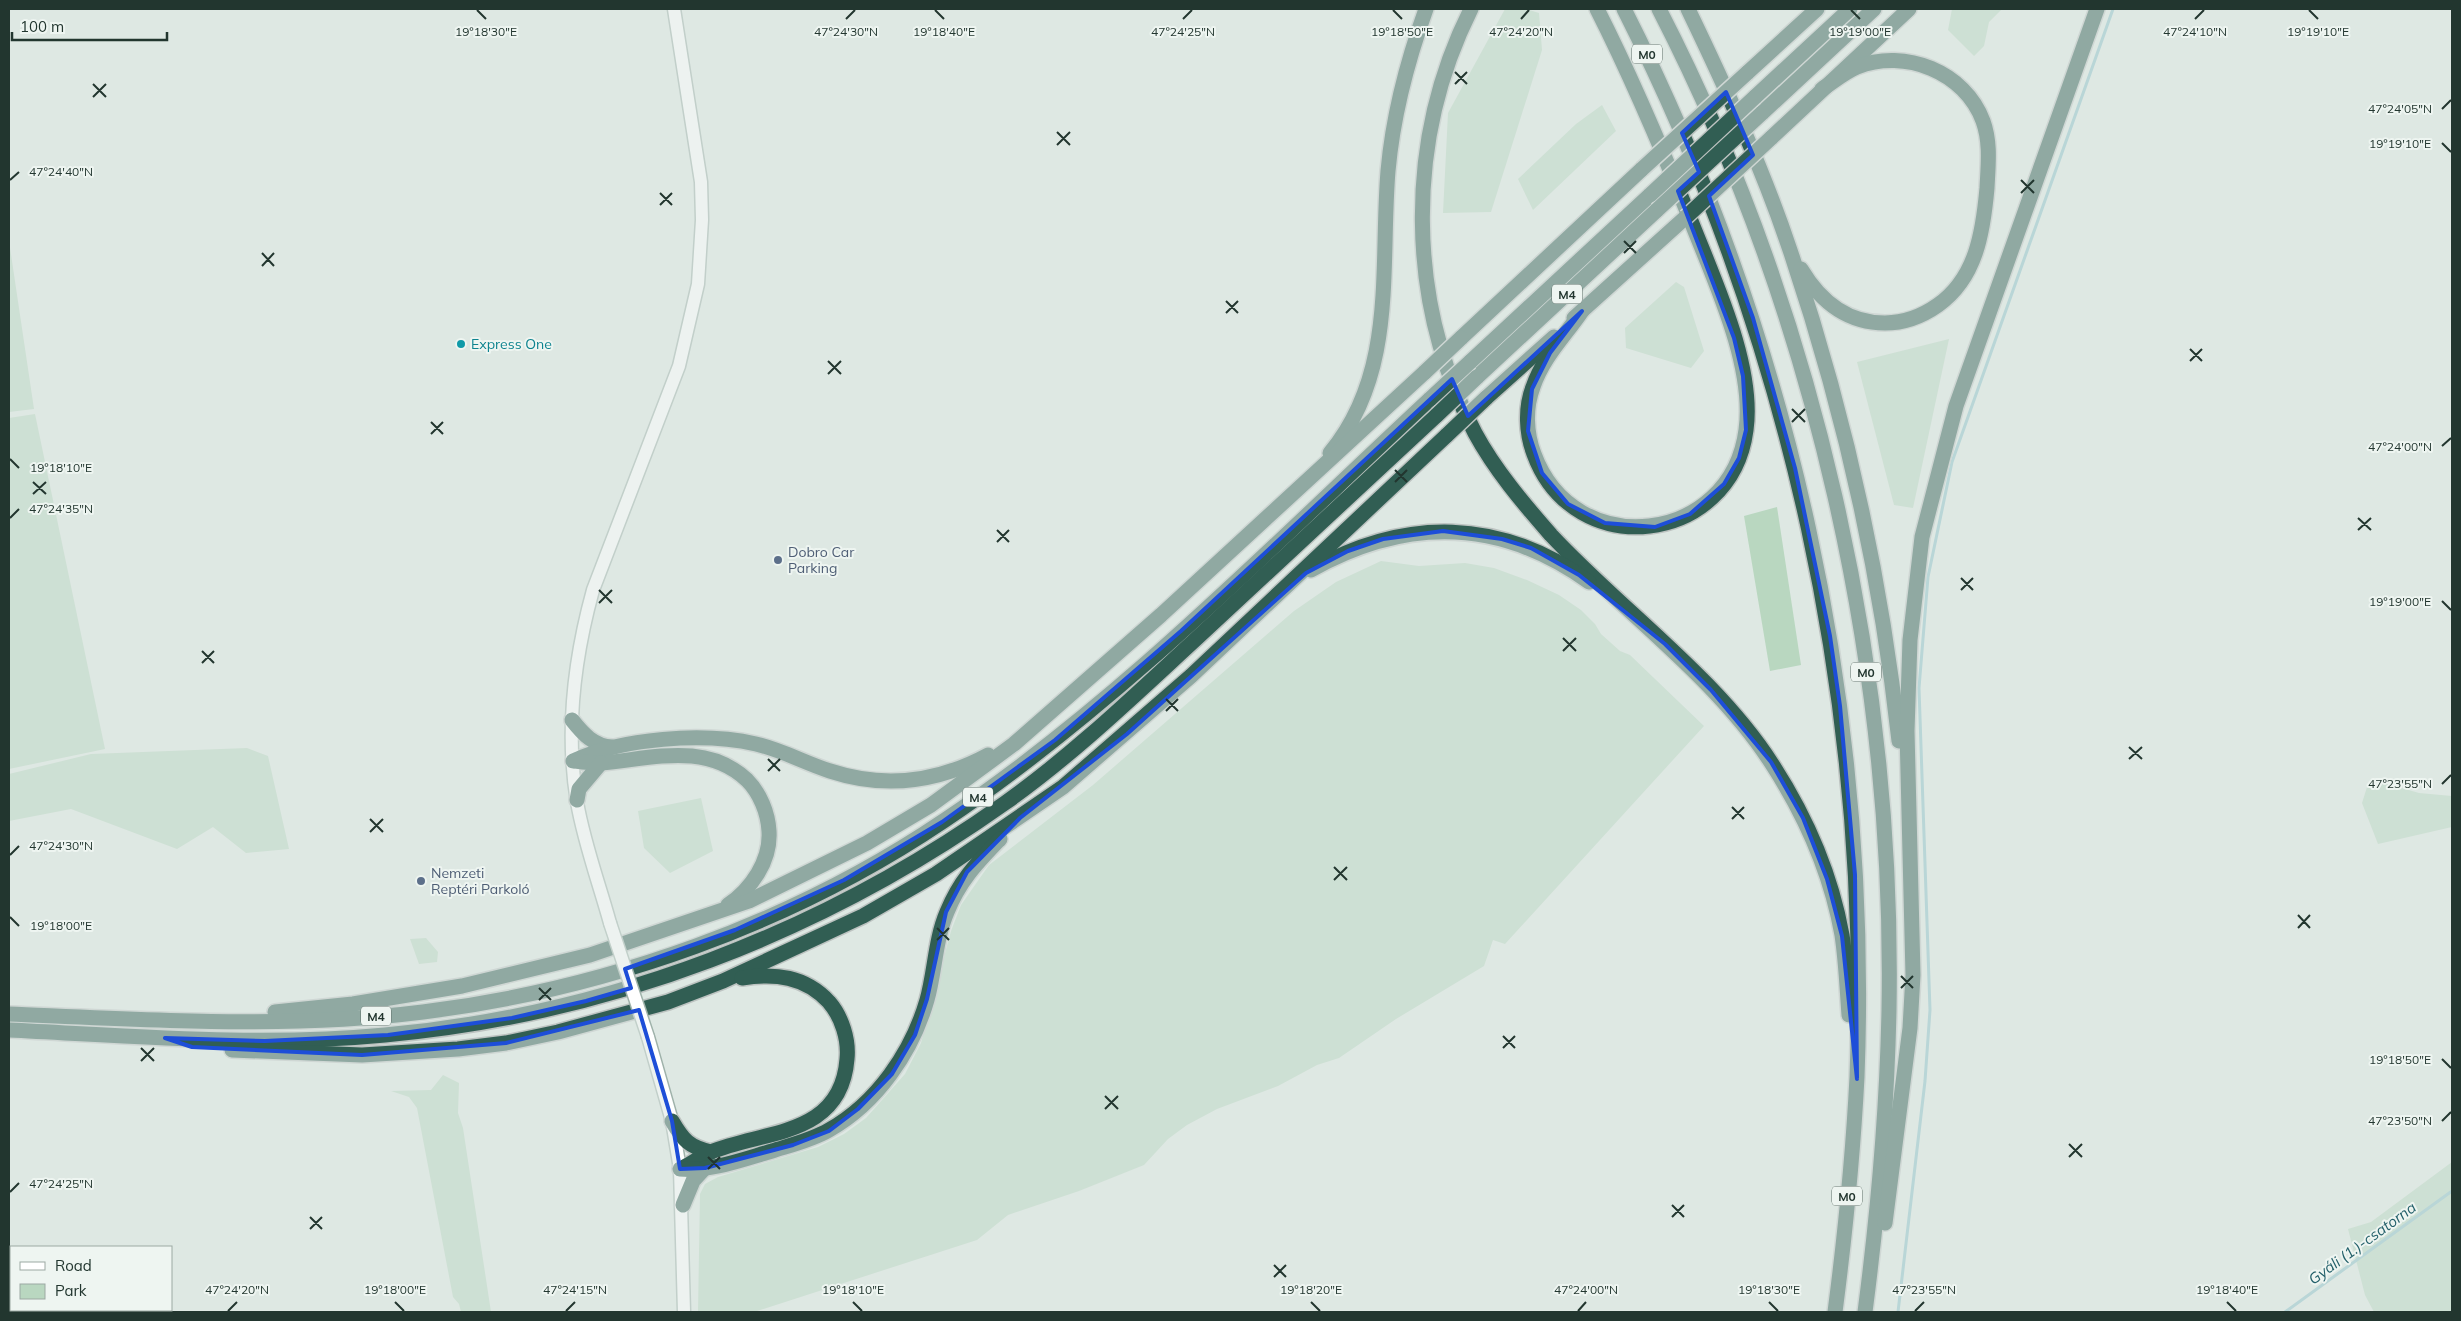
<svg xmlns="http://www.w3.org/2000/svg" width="2461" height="1321" viewBox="0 0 2461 1321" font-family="Mulish,sans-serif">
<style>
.green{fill:#b9d7c0}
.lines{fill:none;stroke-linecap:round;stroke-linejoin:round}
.stream{stroke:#8cc0c7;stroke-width:3}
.secondary-casing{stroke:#9fb2aa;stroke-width:15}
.highway-casing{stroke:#bdc3c1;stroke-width:18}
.secondary{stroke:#fff;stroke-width:12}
.highway{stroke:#315e53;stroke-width:15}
.secondary-bridge-casing{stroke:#9fb2aa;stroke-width:15;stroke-linecap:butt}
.highway-bridge-casing{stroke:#bdc3c1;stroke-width:18;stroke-linecap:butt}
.secondary-bridge{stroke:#fff;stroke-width:12}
.highway-bridge{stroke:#315e53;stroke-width:15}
.marked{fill:none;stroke:#1d4ed8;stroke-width:4;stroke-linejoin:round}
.ticks{fill:none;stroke:#22362f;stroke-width:2}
.culture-dot{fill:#0f9aa8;stroke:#eef5f1;stroke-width:2}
.service-dot{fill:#5c6f8a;stroke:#eef5f1;stroke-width:2}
.labels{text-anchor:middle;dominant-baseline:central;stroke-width:4;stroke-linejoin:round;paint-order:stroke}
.shield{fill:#eef5f1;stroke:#5f6f69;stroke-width:1}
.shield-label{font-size:12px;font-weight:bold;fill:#22362f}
.culture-label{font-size:14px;fill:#0d838f;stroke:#eef5f1;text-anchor:start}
.service-label{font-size:14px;fill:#4e5e75;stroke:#eef5f1;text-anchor:start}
.water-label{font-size:15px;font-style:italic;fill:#23606a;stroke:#eef5f1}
.ticks-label{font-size:12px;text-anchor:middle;fill:#22362f;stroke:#eef5f1;stroke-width:4;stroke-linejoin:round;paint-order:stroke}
</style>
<rect width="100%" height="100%" fill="#dee8e3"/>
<!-- green -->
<g class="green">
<path d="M1505,9h21l13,4 3,37 -51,162 -48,1 5,-100z"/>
<path d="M1952,9h50l-13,13 -5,24 -10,10 -26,-26z"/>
<path d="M1602,105l14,26 -83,79 -15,-31 58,-55z"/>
<path d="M9,241l25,168 -25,3z"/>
<path d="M1676,282l8,5 20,64 -13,17 -65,-20 -1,-20z"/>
<path d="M1949,339l-36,169 -19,-3 -37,-143z"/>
<path d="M35,414l70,335 -96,20v-351z"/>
<path d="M1777,507l24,158 -31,6 -26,-155z"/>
<path d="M1381,561l38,5 46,-3 29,5 33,12 32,15 22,15 14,14 6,10 19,17 10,4 74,71 -199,218 -12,-4 -9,26 -88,53 -57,39 -22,7 -39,21 -61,23 -30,16 -19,14 -24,26 -65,26 -71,24 -31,25 -223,72h-56l2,-118 5,-10 13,-7 100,-30 26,-13 22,-16 39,-44 16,-31 30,-112 10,-26 28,-40 104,-80 201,-174 42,-29z"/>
<path d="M247,748l21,8 21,93 -43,4 -33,-26 -36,22 -106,-40 -62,12v-47l82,-20z"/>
<path d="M2368,784h20l31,9 33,3v31l-74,17 -16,-41z"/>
<path d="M701,798l12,53 -43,22 -26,-25 -6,-37z"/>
<path d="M426,938l12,14 -1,10 -18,2 -9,-25z"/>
<path d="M443,1075l16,8 -1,30 5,15 28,184h-30l-2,-8 -6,-7 -36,-189 -8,-11 -18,-6 40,-1z"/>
<path d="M2452,1162v150h-78l-9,-17 -17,-66 23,-7z"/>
</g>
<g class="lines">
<!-- stream -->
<g class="stream">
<path d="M1898,1312l27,-231 5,-71 -11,-322 9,-111 24,-115 161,-453"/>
<path d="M2285,1312l167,-121"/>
</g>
<defs>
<g id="secondary">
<path d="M610,923c-11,-40 -26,-80 -33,-121 -12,-72 -3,-143 16,-212l86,-224 19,-82 4,-64 -1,-38 -27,-173"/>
<path d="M648,1037l24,84 8,48 4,143"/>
</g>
<g id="highway">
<path d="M1471,9c-66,132 -65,292 4,424 20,37 48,70 76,102 70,75 166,143 221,229 33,51 59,110 70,171 4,26 5,54 7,80"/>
<path d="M1624,9c167,330 247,698 233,1068 -4,78 -12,158 -22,235"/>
<path d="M1659,9c156,303 236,661 230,1001 -2,101 -11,202 -24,302"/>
<path d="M1688,9c38,79 75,160 103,244 53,158 90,323 108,488"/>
<path d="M1747,73l70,-64"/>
<path d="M1755,97l95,-88"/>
<path d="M1762,113l112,-104"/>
<path d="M1771,138l138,-129"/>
<path d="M1801,269c19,32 45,54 84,54 20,0 36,-6 53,-18 38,-27 45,-72 49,-117 1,-22 4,-45 -4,-67 -18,-49 -78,-73 -126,-54 -12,5 -24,15 -35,22"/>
<path d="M1582,311c-17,25 -39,46 -49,76 -8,21 -7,46 1,67 40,109 197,91 212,-24 9,-64 -32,-150 -55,-209 -29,-72 -59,-143 -94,-212"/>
<path d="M1574,318l112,-101"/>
<path d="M1461,338l181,-169"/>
<path d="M1470,362l180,-167"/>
<path d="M1477,377l180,-167"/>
<path d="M1486,398l68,-61"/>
<path d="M1330,453c67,-81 50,-185 58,-282 5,-56 19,-109 38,-162"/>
<path d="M1311,570c95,-53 189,-52 278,12"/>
<path d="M572,720c11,14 22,26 40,27"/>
<path d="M573,761c49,-23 130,-29 183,-17 26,6 49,19 74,27 55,18 108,11 158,-16"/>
<path d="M575,761c8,1 18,2 26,2 50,-4 105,-22 146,17 13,13 21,33 22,51 2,30 -18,58 -41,74"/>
<path d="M577,800l2,-11 22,-26"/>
<path d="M275,1012l78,-8 109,-18 128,-31 159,-54 118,-58 64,-38 83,-61 147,-129 264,-243"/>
<path d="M9,1014c137,6 277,15 414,-2 184,-23 368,-88 522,-192 177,-119 329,-276 485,-421"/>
<path d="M9,1030c125,6 251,17 376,5 223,-20 437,-102 620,-232 69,-49 130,-108 192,-165 80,-74 160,-149 240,-223"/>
<path d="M232,1050l130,5 96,-6 48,-6 52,-11 110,-30 55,-21 140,-65 73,-42 127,-87 128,-111 256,-241"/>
<path d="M672,1121c11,19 17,26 39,31"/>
<path d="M684,1167c9,-4 17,-11 27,-15 53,-22 130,-15 136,-93 2,-19 -5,-42 -18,-57 -24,-26 -54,-29 -87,-24"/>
<path d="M680,1169c30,3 64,-10 92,-18 19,-6 40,-11 57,-21 48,-27 83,-78 98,-130 8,-28 8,-60 20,-88 13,-32 30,-49 53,-73"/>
<path d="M683,1205l10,-24 12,-13"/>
<path d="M1885,1223l25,-195 3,-53 -6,-244 3,-91 12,-103 34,-131 141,-397"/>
</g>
</defs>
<!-- secondary casing -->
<use href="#secondary" class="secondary-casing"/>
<!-- highway casing -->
<use href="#highway" class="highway-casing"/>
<!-- secondary -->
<use href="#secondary" class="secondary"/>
<!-- highway -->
<use href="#highway" class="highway"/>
<defs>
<path id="secondary-bridge" d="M610,923l38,114"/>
<g id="highway-bridge">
<path d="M1642,169l105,-96"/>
<path d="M1650,195l105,-98"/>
<path d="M1657,210l105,-97"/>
<path d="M1686,217l85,-79"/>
<path d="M1425,372l36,-34"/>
<path d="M1430,399l40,-37"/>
<path d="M1437,415l40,-38"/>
<path d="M1447,435l39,-37"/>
</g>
</defs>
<!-- secondary-bridge casing -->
<use href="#secondary-bridge" class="secondary-bridge-casing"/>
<!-- highway-bridge casing -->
<use href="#highway-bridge" class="highway-bridge-casing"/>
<!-- secondary-bridge -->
<use href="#secondary-bridge" class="secondary-bridge"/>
<!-- highway-bridge -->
<use href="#highway-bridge" class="highway-bridge"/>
</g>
<!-- marked area -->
<path d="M0 0H2461V1321H0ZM1726,92l27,63 -44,41 44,122 42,150 35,168 10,70 15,169 2,204 -15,-143 -15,-57 -24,-61 -32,-56 -60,-72 -46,-46 -86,-69 -48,-27 -29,-9 -59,-8 -60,8 -35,12 -42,22 -179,161 -107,84 -53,54 -21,40 -19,87 -12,36 -23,39 -34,35 -29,22 -36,14 -88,23 -25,1 -8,-48 -33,-111 -133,33 -144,12 -170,-8 -27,-9 100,3 123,-6 124,-17 74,-17 45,-13 -6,-19 110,-39 109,-50 98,-58 113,-82 126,-109 271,-252 16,37 114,-105 -32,42 -18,36 -4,42 14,42 26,31 37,19 50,4 35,-13 34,-30 15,-26 7,-28 -3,-54 -9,-38 -56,-147 21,-19 -17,-39z" fill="#dee8e3" fill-opacity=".55" fill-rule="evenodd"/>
<path class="marked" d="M1726,92l27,63 -44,41 44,122 42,150 35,168 10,70 15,169 2,204 -15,-143 -15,-57 -24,-61 -32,-56 -60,-72 -46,-46 -86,-69 -48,-27 -29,-9 -59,-8 -60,8 -35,12 -42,22 -179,161 -107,84 -53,54 -21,40 -19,87 -12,36 -23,39 -34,35 -29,22 -36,14 -88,23 -25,1 -8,-48 -33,-111 -133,33 -144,12 -170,-8 -27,-9 100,3 123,-6 124,-17 74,-17 45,-13 -6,-19 110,-39 109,-50 98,-58 113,-82 126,-109 271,-252 16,37 114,-105 -32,42 -18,36 -4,42 14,42 26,31 37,19 50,4 35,-13 34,-30 15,-26 7,-28 -3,-54 -9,-38 -56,-147 21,-19 -17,-39z"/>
<!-- ticks -->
<path class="ticks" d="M477,10l9,9M935,10l9,9M1393,10l9,9M1851,10l9,9M2309,10l9,9M846,19l9,-9M1183,19l9,-9M1521,19l8,-9M2195,19l9,-9M1455,72l12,12M93,84l13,13M1455,84l12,-12M93,97l13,-13M2442,109l9,-9M1057,132l13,13M2442,143l9,9M1057,145l13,-13M10,180l9,-8M2021,180l13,13M660,193l12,12M2021,193l13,-13M660,205l12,-12M1624,241l12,12M262,253l12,13M1624,253l12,-12M262,266l12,-13M1226,301l12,12M1226,313l12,-12M2190,349l12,12M828,361l13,13M2190,361l12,-12M828,374l13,-13M1792,409l13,13M431,422l12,12M1792,422l13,-13M431,434l12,-12M2442,446l9,-8M10,459l9,9M1395,470l12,12M33,482l13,12M1395,482l12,-12M33,494l13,-12M10,518l9,-9M2358,518l13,12M997,530l12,12M2358,530l13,-12M997,542l12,-12M1961,578l12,12M599,590l13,13M1961,590l12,-12M2442,601l9,9M599,603l13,-13M1563,638l13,13M202,651l12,12M1563,651l13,-13M202,663l12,-12M1166,699l12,12M1166,711l12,-12M2129,747l13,12M768,759l12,12M2129,759l13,-12M768,771l12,-12M2442,784l9,-9M1732,807l12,12M370,819l13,13M1732,819l12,-12M370,832l13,-13M10,855l9,-9M1334,867l13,13M1334,880l13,-13M2298,915l12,13M10,917l9,9M937,928l12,12M2298,928l12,-13M937,940l12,-12M1901,976l12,12M539,988l12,12M1901,988l12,-12M539,1000l12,-12M1503,1036l12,12M141,1048l13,13M1503,1048l12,-12M2442,1059l9,9M141,1061l13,-13M1105,1096l13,13M1105,1109l13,-13M2442,1121l9,-9M2069,1144l13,13M708,1157l12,12M2069,1157l13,-13M708,1169l12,-12M10,1192l9,-9M1672,1205l12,12M310,1217l12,12M1672,1217l12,-12M310,1229l12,-12M1274,1265l12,12M1274,1277l12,-12M395,1302l9,9M853,1302l9,9M1311,1302l9,9M1769,1302l9,9M2227,1302l9,9M228,1311l9,-9M566,1311l9,-9M1578,1311l8,-9M1915,1311l9,-9"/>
<!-- markers -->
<circle class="culture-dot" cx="461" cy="344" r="5"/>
<g class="service-dot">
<circle cx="778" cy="560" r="5"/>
<circle cx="421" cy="881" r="5"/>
</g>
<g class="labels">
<!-- shield labels -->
<g class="shield">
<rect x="1632" y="44.5" width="30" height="19" rx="4"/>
<rect x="1552" y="284.5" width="30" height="19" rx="4"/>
<rect x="1851" y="662.5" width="30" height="19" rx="4"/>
<rect x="963" y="787.5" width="30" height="19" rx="4"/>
<rect x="361" y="1006.5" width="30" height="19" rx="4"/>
<rect x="1832" y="1186.5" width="30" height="19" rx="4"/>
</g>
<g class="shield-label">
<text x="1647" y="54">M0</text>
<text x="1567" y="294">M4</text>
<text x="1866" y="672">M0</text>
<text x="978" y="797">M4</text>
<text x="376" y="1016">M4</text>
<text x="1847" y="1196">M0</text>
</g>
<!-- culture labels -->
<g class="culture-label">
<text x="471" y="344">Express One</text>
</g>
<!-- service labels -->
<g class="service-label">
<text x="788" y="552">Dobro Car<tspan x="788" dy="16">Parking</tspan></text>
<text x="431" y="873">Nemzeti<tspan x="431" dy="16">Reptéri Parkoló</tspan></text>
</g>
<!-- water labels -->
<g class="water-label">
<text transform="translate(2362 1243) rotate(-36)">Gyáli (1.)-csatorna</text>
</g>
</g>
<g class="ticks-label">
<text x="486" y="36">19°18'30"E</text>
<text x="846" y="36">47°24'30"N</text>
<text x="944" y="36">19°18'40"E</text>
<text x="1183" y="36">47°24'25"N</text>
<text x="1402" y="36">19°18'50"E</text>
<text x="1521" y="36">47°24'20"N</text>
<text x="1860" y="36">19°19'00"E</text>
<text x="2318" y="36">19°19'10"E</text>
<text x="2195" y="36">47°24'10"N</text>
<text x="2400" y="113">47°24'05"N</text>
<text x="2400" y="148">19°19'10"E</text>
<text x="61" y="176">47°24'40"N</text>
<text x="2400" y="451">47°24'00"N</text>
<text x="61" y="472">19°18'10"E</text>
<text x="61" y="513">47°24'35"N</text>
<text x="2400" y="606">19°19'00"E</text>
<text x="2400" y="788">47°23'55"N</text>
<text x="61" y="850">47°24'30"N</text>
<text x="61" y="930">19°18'00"E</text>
<text x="2400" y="1064">19°18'50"E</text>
<text x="2400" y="1125">47°23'50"N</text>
<text x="61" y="1188">47°24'25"N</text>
<text x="237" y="1294">47°24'20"N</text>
<text x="395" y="1294">19°18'00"E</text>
<text x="575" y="1294">47°24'15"N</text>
<text x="853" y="1294">19°18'10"E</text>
<text x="1311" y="1294">19°18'20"E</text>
<text x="1586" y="1294">47°24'00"N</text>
<text x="1769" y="1294">19°18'30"E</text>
<text x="1924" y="1294">47°23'55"N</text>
<text x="2227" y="1294">19°18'40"E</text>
</g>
<!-- border -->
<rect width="2461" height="1321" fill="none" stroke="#22362f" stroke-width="20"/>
<!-- legend -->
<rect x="10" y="1246" width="162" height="65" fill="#eef5f1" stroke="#9ca9a3"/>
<rect x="20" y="1262" width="25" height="8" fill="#ffffff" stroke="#9ca9a3"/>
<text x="55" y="1271" font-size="15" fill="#22362f">Road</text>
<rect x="20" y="1284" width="25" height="15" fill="#b9d7c0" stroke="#9ca9a3"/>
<text x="55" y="1296" font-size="15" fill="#22362f">Park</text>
<!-- scale -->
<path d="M12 32v8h155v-8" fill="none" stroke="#22362f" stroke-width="2.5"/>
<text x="20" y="32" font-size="15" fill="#22362f" stroke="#eef5f1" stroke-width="4" paint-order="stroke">100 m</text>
</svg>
